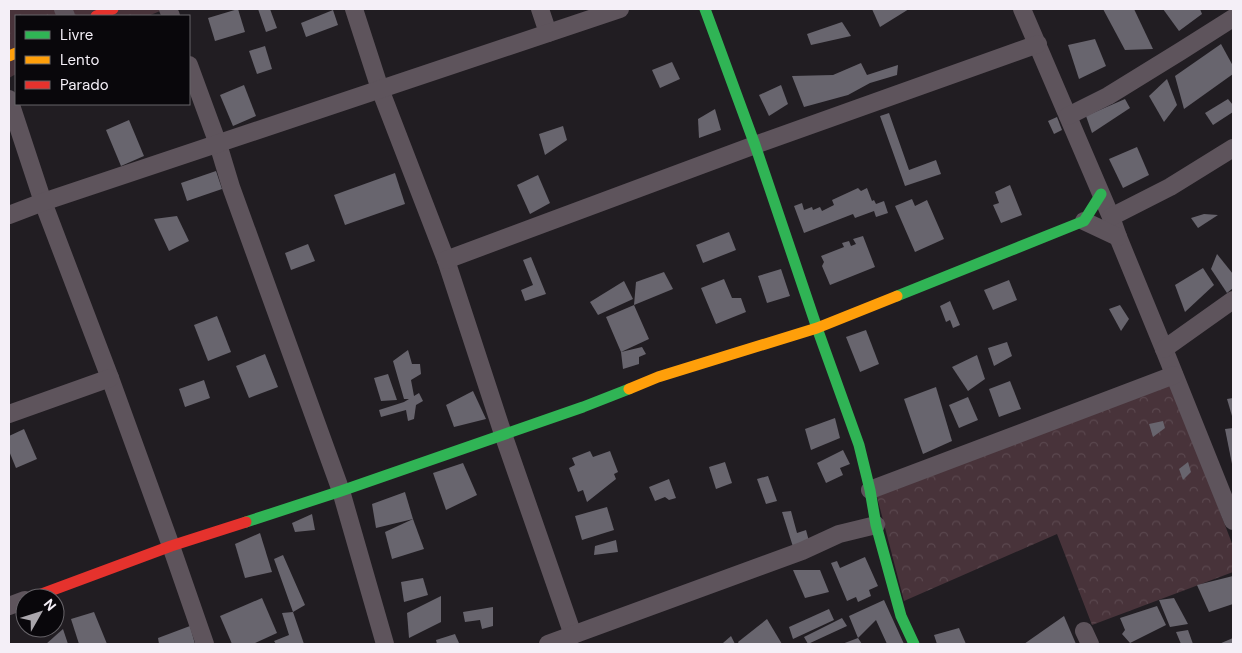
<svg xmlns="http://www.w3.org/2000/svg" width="1242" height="653" viewBox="0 0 1242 653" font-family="'DM Sans',sans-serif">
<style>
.forest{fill:url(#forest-firs)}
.park{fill:url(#park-crowns)}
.building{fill:#68656e}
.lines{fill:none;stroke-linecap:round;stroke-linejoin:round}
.street{stroke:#5e545c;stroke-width:18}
.fast{stroke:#30b455;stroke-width:11}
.slow{stroke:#ff9f0a;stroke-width:11}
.jam{stroke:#e5322d;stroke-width:11}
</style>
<defs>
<pattern id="forest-firs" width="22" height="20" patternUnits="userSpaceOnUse" patternTransform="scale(1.25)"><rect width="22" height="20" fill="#48333a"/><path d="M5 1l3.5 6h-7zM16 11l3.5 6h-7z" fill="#5a474e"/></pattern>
<pattern id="park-crowns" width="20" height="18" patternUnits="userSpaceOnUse" patternTransform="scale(1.25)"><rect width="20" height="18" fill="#48333a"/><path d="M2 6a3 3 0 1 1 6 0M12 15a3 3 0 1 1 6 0" fill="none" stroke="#5a474e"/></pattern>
</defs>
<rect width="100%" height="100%" fill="#211d22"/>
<!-- forest -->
<path class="forest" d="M9,9h156l-17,7h-132v58l-7,4z"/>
<!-- park -->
<path class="park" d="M1170,381l63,165v26l-141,53 -35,-91 -153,67 -28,-108z"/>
<!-- building -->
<g class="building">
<path d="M238,9l7,23 -30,9 -7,-23z"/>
<path d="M258,9h12l7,19 -11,4z"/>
<path d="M872,9h37l-29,18z"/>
<path d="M1103,9h31l19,40 -28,1z"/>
<path d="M1163,9h37l2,5 -23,17z"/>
<path d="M333,10l5,15 -32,12 -5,-14z"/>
<path d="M842,22l9,14 -40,9 -4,-11z"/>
<path d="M1095,39l11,27 -27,13 -11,-34z"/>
<path d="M1221,44l12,22v8l-49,35 -9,-33z"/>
<path d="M265,46l7,23 -15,5 -8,-23z"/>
<path d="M672,62l8,17 -20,9 -8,-18z"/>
<path d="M861,63l6,12 31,-10 -1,10 -27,8 -22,12 -44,12 -12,-31 41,-1z"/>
<path d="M1167,79l10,26 -13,17 -15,-26z"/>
<path d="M244,85l12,31 -23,10 -13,-31z"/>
<path d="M781,85l7,19 -19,12 -10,-21z"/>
<path d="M1125,99l5,9 -38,25 -6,-17z"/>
<path d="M1228,99l5,6v7l-20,13 -8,-12z"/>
<path d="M715,109l6,21 -22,8 -1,-19z"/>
<path d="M889,113l20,57 27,-10 5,14 -36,12 -25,-70z"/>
<path d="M1057,117l5,13 -8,4 -6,-13z"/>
<path d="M129,120l15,36 -23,10 -15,-36z"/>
<path d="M563,126l4,14 -22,15 -6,-21z"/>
<path d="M1137,147l12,28 -26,13 -14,-29z"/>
<path d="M216,171l6,18 -35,12 -6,-18z"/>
<path d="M395,173l10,31 -60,21 -11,-30z"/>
<path d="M538,175l12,28 -20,11 -13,-29z"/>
<path d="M1010,185l12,30 -21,8 -8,-18 6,-2 -4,-11z"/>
<path d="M858,188l3,3 6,-3 5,13 2,-1 2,4 8,-3 4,12 -12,4 -2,-6 -19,7 -2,-4 -49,19 -10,-27 8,-3 2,7 8,-3 1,3 7,-3 2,4 12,-6 -2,-5z"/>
<path d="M912,199l3,7 12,-6 17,39 -29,13 -20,-46z"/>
<path d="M1204,214l14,1 -20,13 -7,-10z"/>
<path d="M177,216l12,25 -20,10 -15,-32z"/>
<path d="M729,232l7,18 -33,13 -7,-18z"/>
<path d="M863,236l12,31 -45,18 -8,-19 2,-4 -3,-6 23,-9 -2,-4 7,-2 2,5 5,-2 -3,-5z"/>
<path d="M308,244l7,17 -24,9 -6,-17z"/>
<path d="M1217,254l16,20v14l-6,5 -16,-24z"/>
<path d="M531,257l15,37 -21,7 -4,-11 12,-5 -10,-25z"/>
<path d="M1203,268l11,17 -29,27 -10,-27z"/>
<path d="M781,269l9,27 -23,7 -9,-27z"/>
<path d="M664,272l9,17 -39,16 2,-23z"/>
<path d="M724,279l8,19h9l5,14 -30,12 -15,-36z"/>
<path d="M1009,280l8,20 -24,10 -9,-20z"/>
<path d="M624,281l9,18 -35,16 -8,-13z"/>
<path d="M950,301l10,24 -7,3 -3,-8 -4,2 -6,-16z"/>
<path d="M634,305l15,34 -28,13 21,-5 4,7 -7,3v7l-16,5 -2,-17 -15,-35z"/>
<path d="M1120,305l9,14 -8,12 -12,-22z"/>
<path d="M217,316l14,36 -23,9 -14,-36z"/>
<path d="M866,330l13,34 -19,8 -14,-35z"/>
<path d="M1007,342l5,14 -18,10 -6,-18z"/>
<path d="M408,350l4,14h8l1,10 -10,6 3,16 5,-3 4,8 -7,4 -2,14 -6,2 -2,-11 -25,7 -2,-7 25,-8 5,-3h-5l-11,-38z"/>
<path d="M265,354l13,33 -29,11 -13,-32z"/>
<path d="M977,355l8,24 -17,12 -16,-24z"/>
<path d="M388,374l9,26 -16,1 -7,-23z"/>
<path d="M204,380l6,18 -25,9 -6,-18z"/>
<path d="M1010,381l11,28 -22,8 -10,-28z"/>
<path d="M936,387l16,54 -29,13 -19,-55z"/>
<path d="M473,391l13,28 -32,8 -8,-22z"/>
<path d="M968,397l10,23 -19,8 -10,-23z"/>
<path d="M1233,398v18h-1l-5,-17z"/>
<path d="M835,418l5,20 -29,12 -6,-21z"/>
<path d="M1163,421l2,7 -12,9 -4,-13z"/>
<path d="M1233,428v36h-1l-7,-35z"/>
<path d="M24,429l13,30 -21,9 -7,-17v-15z"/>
<path d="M843,450l7,14 -10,4 3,7 -17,8 -9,-20z"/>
<path d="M590,451l3,6 17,-6 8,21 -4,2 2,5 -29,23 -4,-12 -5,2 -9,-24 6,-3 -3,-7z"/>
<path d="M725,462l7,21 -16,6 -7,-22z"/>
<path d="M1188,462l3,10 -8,8 -4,-11z"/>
<path d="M463,463l14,32 -31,15 -13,-37z"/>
<path d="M768,476l9,25 -11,3 -9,-25z"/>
<path d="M669,479l7,19 -7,2 -4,-3 -10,4 -6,-14z"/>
<path d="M405,492l8,27 -37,9 -4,-24z"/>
<path d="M607,507l7,23 -32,10 -7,-24z"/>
<path d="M791,511l6,22 9,-3 4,15 -16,5 -12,-38z"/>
<path d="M312,514l3,16 -20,2 -3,-9z"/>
<path d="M413,519l11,30 -32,10 -7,-27z"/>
<path d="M260,533l12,39 -27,6 -10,-34z"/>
<path d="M616,540l2,12 -24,3 1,-9z"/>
<path d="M283,555l22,50 -12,7 11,32h-28l-2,-3 15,-6 -7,-22 11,-1 -19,-53z"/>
<path d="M865,557l13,29 -9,4 2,6 -13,6 -2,-5 -9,4 -16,-38 6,-2 3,7z"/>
<path d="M793,570h27l9,22 -24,6z"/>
<path d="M1233,576v28l-24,8 -12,-27z"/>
<path d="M423,578l5,17 -24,7 -3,-20z"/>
<path d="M441,596v26l-32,16 -2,-25z"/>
<path d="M262,598l15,35 -24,11h-21l-12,-28z"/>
<path d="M1174,598l14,26 -18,3 -11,-27z"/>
<path d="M884,600l20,44h-17l-11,-24 -18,18 -9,-22z"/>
<path d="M1157,606l9,19 -36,18 -8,-9 3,-4 -5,-12z"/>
<path d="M493,607v19l-11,3 -2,-9 -15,2 -2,-10z"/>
<path d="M829,609l5,11 -41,19 -4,-12z"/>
<path d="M94,612l13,32h-28l-8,-25z"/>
<path d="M1064,616l12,28h-52z"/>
<path d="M842,618l5,8 -39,18 -4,-7z"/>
<path d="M767,619l15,25h-43l-1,-2z"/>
<path d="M190,626l5,18h-36l-1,-6z"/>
<path d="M959,628l7,16h-29l-3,-9z"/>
<path d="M63,629l5,15h-22z"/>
<path d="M1188,630l5,14h-12l-5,-12z"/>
<path d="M455,634l4,9 -2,1h-20l-1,-4z"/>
<path d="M731,636l4,8h-11l-1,-1z"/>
<path d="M858,638l4,6h-20z"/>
<path d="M1233,638v6h-14z"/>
</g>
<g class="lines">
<!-- street -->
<g class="street">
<path d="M63,9l3,7"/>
<path d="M168,9l3,7"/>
<path d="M354,9l26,80 66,171 57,174 70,201"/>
<path d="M540,9l8,24"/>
<path d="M1022,9l89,208 7,20 46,112 69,172"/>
<path d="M189,65l29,79 13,43 110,304 44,153"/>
<path d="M9,99l34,103 67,176 61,168 34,98"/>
<path d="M1068,116l40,-20 73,-45 52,-33"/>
<path d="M9,215l34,-13 577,-193"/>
<path d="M1111,217l59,-30 63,-39"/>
<path d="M1084,221l34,16"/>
<path d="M446,260l309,-115 283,-101"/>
<path d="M1164,349l69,-49"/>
<path d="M9,414l101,-36"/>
<path d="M870,490l304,-115"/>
<path d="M9,606l16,-6"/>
<path d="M1084,631l6,13"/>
<path d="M548,644l254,-93 37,-17 37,-9"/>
</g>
<!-- fast -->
<g class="fast">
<path d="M705,9l50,136 62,183 42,117 11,45 6,35 25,91 13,28"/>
<path d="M897,296l187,-75 17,-27"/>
<path d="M246,522l95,-31 242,-84 46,-18"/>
</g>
<!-- slow -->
<g class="slow">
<path d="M9,56l7,-3"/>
<path d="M629,389l29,-12 159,-49 80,-32"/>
</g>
<!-- jam -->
<g class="jam">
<path d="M96,16l17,-7"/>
<path d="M31,598l140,-52 75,-24"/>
</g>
</g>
<!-- border -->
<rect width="1242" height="653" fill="none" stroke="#f4eff7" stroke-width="20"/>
<!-- legend -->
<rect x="15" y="15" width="175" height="90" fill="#09070b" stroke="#676469"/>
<rect x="25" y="31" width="25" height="8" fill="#30b455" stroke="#676469"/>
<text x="60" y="40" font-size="15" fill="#f4eff7">Livre</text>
<rect x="25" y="56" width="25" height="8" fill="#ff9f0a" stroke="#676469"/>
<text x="60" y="65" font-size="15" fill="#f4eff7">Lento</text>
<rect x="25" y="81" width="25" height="8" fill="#e5322d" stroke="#676469"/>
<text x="60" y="90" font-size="15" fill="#f4eff7">Parado</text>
<!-- north arrow -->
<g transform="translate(40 613) rotate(51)"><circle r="24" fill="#09070b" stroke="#676469"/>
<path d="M0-4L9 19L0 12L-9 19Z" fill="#aaa6ac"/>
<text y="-8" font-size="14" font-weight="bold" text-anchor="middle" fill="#f4eff7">N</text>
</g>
</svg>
